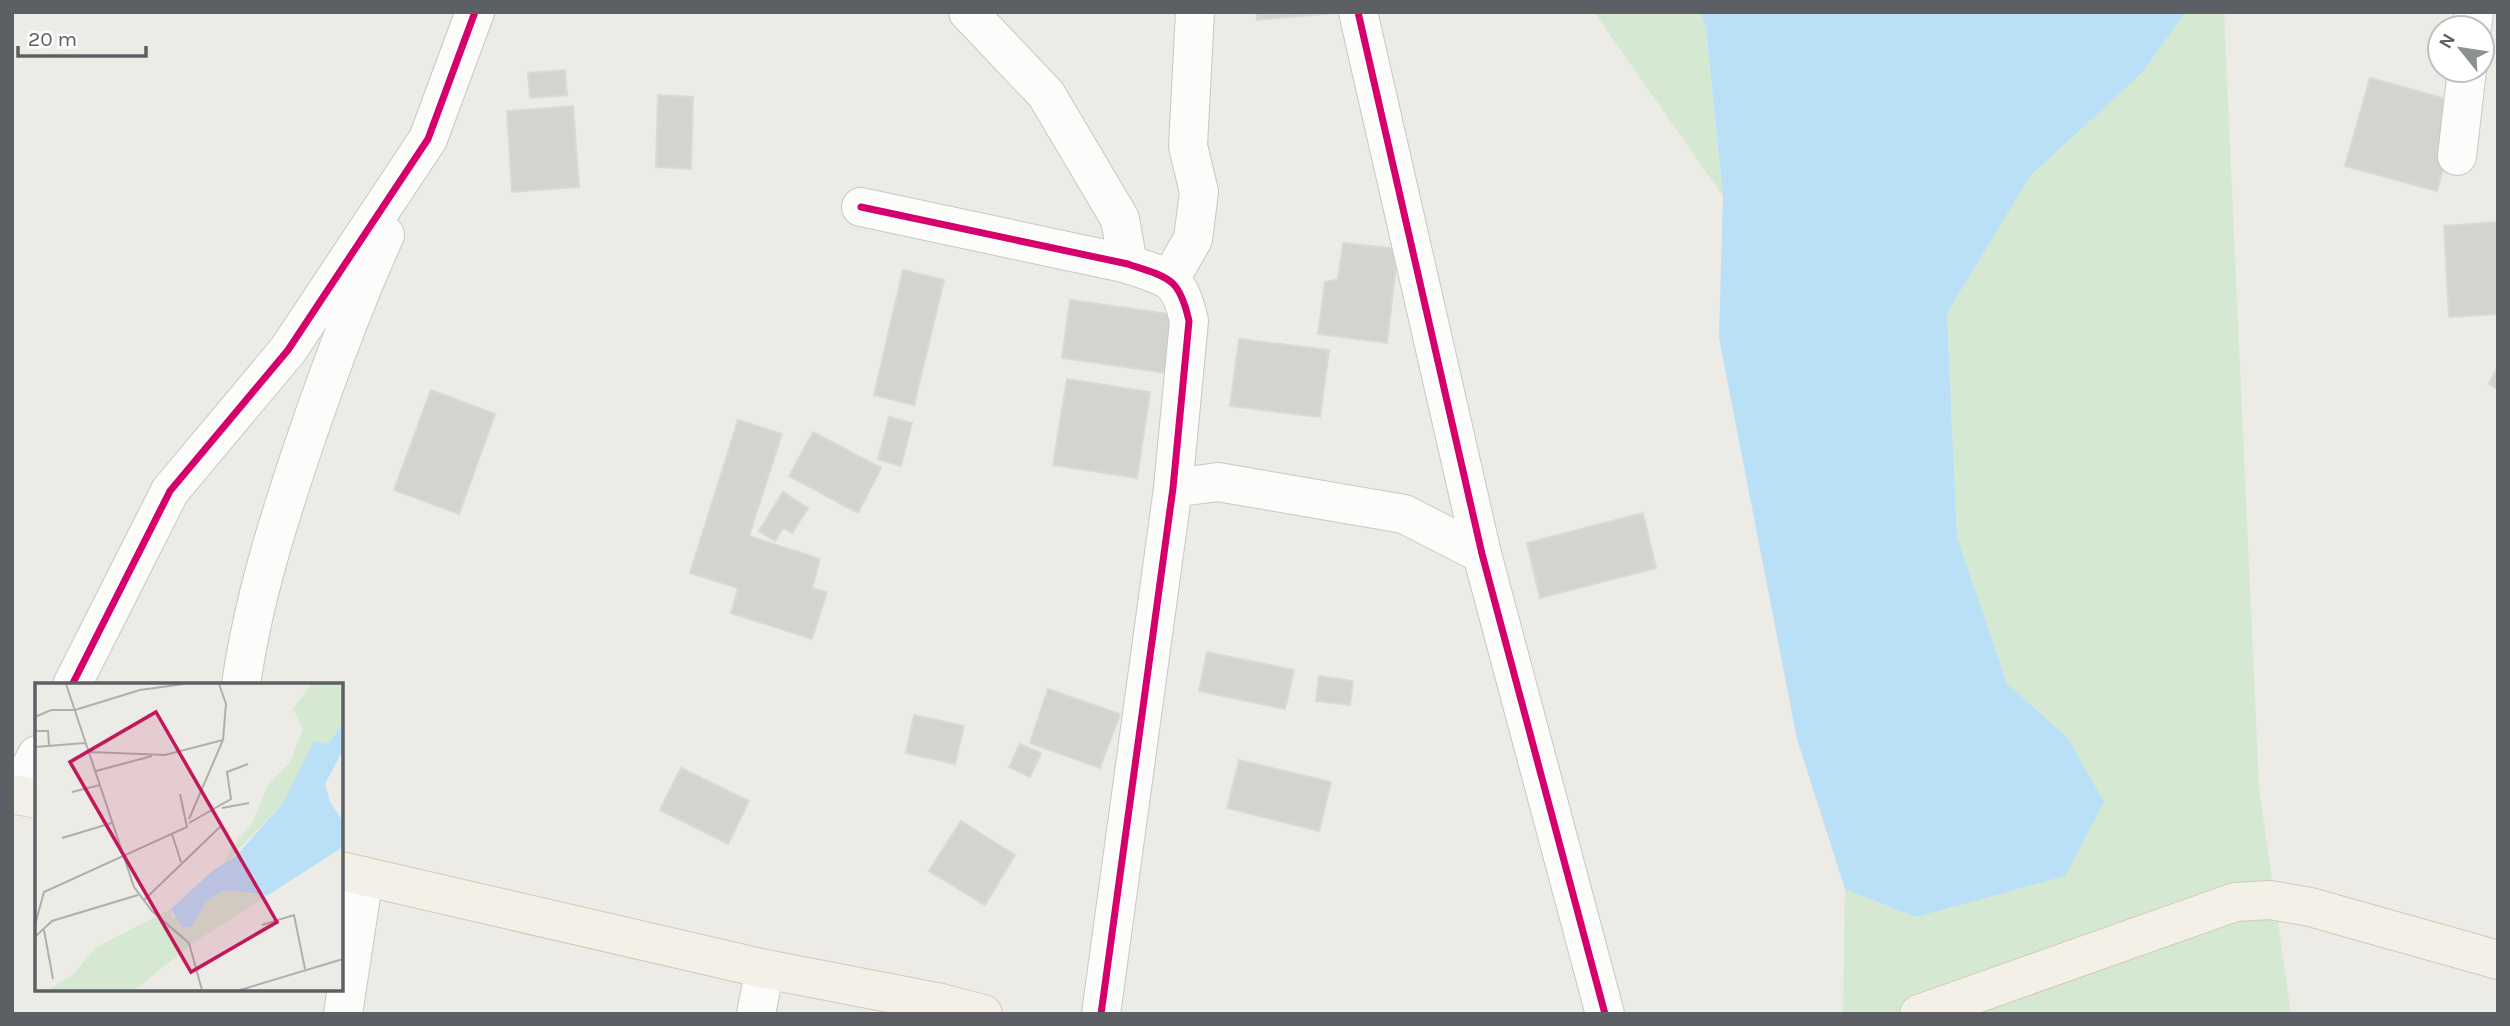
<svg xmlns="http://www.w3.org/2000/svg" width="2510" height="1026" viewBox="0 0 2510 1026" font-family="Karla,sans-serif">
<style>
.green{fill:#d5e8d2}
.water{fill:#bae0f7}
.building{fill:#d4d3d0;stroke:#dbd9d6;stroke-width:2}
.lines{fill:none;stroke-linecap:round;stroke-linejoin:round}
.minor-casing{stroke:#c7c7c7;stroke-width:40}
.major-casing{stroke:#d4c9b4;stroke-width:40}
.minor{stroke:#fcfcfb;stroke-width:38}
.major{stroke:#f3f0e8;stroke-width:38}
.cycleway-casing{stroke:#fff;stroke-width:11}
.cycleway{stroke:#d6006c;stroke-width:7}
.inset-road{fill:none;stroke:#aeafae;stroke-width:2}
.view{fill:#c2185b;fill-opacity:0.15;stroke:#c2185b;stroke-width:3.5}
.inset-edge{fill:none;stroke:#5c6064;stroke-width:3.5}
</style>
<rect width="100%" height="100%" fill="#ecebe6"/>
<!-- green -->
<g class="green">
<path d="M1594,12h107l5,17 17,167z"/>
<path d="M2186,12h38l35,776 32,226h-448l2,-125 71,28 151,-180 -60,-53 -50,-147 -10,-225 83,-136 111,-102z"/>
</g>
<!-- water -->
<path class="water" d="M1701,12h485l-45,62 -111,102 -83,137 10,224 50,147 60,53 37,65 -39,74 -149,41 -71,-28 -48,-150 -78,-401 4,-142 -17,-167z"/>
<!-- building -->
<g class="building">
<path d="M1256,12h77v1l-76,7z"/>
<path d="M565,70l2,25 -37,3 -2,-25z"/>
<path d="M2370,78l91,25 -24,88 -92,-25z"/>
<path d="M658,95l35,2 -2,72 -35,-2z"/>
<path d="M573,106l6,81 -67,5 -5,-81z"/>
<path d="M2498,222v92l-49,3 -5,-91z"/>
<path d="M1343,243l55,6 -11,94 -69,-9 7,-52 13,-3z"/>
<path d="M903,270l41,10 -30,125 -40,-10z"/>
<path d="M1070,300l106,15 -9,58 -105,-15z"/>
<path d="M1239,339l90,11 -9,67 -90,-11z"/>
<path d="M2498,366v23l-9,-5z"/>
<path d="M1067,379l83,13 -13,86 -84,-13z"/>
<path d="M431,390l64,24 -36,100 -65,-24z"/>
<path d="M889,417l23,6 -11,43 -23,-7z"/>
<path d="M738,420l44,14 -33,102 71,23 -8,29 15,4 -15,47 -81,-26 7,-25 -48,-15z"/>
<path d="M813,432l68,36 -23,45 -69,-37z"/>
<path d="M783,492l25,16 -16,25 -9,-5 -8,13 -16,-10z"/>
<path d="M1643,513l13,55 -116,30 -13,-55z"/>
<path d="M1207,652l87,18 -9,39 -86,-18z"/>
<path d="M1319,676l34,5 -3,24 -34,-4z"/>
<path d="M1048,689l72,25 -20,54 -70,-25z"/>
<path d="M914,715l50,11 -9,38 -49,-11z"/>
<path d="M1020,744l21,9 -11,24 -21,-10z"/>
<path d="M1239,760l92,22 -12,49 -92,-23z"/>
<path d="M681,768l68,33 -21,43 -68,-34z"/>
<path d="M961,821l54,34 -30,50 -56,-34z"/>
</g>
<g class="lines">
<defs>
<g id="minor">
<path d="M968,12l78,82 74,125 8,45"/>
<path d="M1358,12l124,542 123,460"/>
<path d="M2472,28l2,-16"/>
<path d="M2457,156l10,-86"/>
<path d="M861,207l267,57c40,14 51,12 61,57l-16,167 -72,526"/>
<path d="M1170,279l23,-40 6,-47 -11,-46 7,-134"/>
<path d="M1173,488l45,-6 186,32 78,40"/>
<path d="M72,685l98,-194 118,-141 140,-211 47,-127"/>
<path d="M241,685c12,-86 39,-170 67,-252 23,-67 48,-134 77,-198"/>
<path d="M17,794l20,-39"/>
<path d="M343,1014l21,-138"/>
<path d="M756,1014l9,-45"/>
</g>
<g id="major">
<path d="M12,794l25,5"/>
<path d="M341,871l424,98 176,34 42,11"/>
<path d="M1919,1014l316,-112 35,-2 40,7 188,53"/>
</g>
</defs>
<!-- minor casing -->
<use href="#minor" class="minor-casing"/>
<!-- major casing -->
<use href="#major" class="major-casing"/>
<!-- minor -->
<use href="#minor" class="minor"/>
<!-- major -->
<use href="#major" class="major"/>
<defs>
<g id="cycleway">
<path d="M1358,12l124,542 123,460"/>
<path d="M861,207l267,57c40,14 51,12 61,57l-16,167 -72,526"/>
<path d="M72,685l98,-194 118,-141 140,-211 47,-127"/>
</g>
</defs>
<!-- cycleway casing -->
<use href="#cycleway" class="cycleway-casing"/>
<!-- cycleway -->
<use href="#cycleway" class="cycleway"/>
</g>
<!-- overview -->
<g transform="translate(35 683)">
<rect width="308" height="308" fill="#ecebe6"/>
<path d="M276,1h32v39l-15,21 -14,-3 -31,62 -60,63 9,-20 19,-21 18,-42 21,-20 13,-34 -10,-20zM189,207l44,5 -69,44 -65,51h-86l25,-15 22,-27 76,-39 1,8 22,4 12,-19z" fill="#d5e8d2"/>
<path d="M308,40v27l-18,34 5,18 13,19v26l-75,48 -44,-5 -18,12 -15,25h-9l-11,-18 40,-37 25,-16 47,-53 31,-62 14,3z" fill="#bae0f7"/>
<path class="inset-road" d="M31,1l68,203 18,24 37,32 13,47M0,34l16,-7h24l65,-20 44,-6M0,48h13l1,14M0,64l50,-4M55,69l75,3 58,-15M61,88l56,-15M37,109l28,-7M187,125l27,-5M154,136l34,-79 3,-36 -7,-20M154,140l42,-24 -4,-27 21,-8M137,151l9,28M27,155l50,-15M109,217l78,-75M0,242l9,-33 143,-65 -7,-33M227,242l32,-10 11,54M9,247l9,49M0,254l17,-16 86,-26M205,307l103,-31"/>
<path class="view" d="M121,29l121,210 -86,50 -121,-210z"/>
<rect width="308" height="308" class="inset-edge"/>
</g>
<!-- border -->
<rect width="2510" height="1026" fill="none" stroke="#5c6064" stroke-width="28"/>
<!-- north arrow -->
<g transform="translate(2461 49) rotate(300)"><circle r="33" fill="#ffffff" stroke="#bebfc1" stroke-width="2"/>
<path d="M0-5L12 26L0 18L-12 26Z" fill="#8e9192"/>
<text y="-10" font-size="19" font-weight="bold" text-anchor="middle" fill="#5c6064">N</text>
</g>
<!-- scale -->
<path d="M18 46v10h128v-10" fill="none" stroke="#5c6064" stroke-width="3.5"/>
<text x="28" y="46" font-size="21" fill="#5c6064" stroke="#ffffff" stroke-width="5" paint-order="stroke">20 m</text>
</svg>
